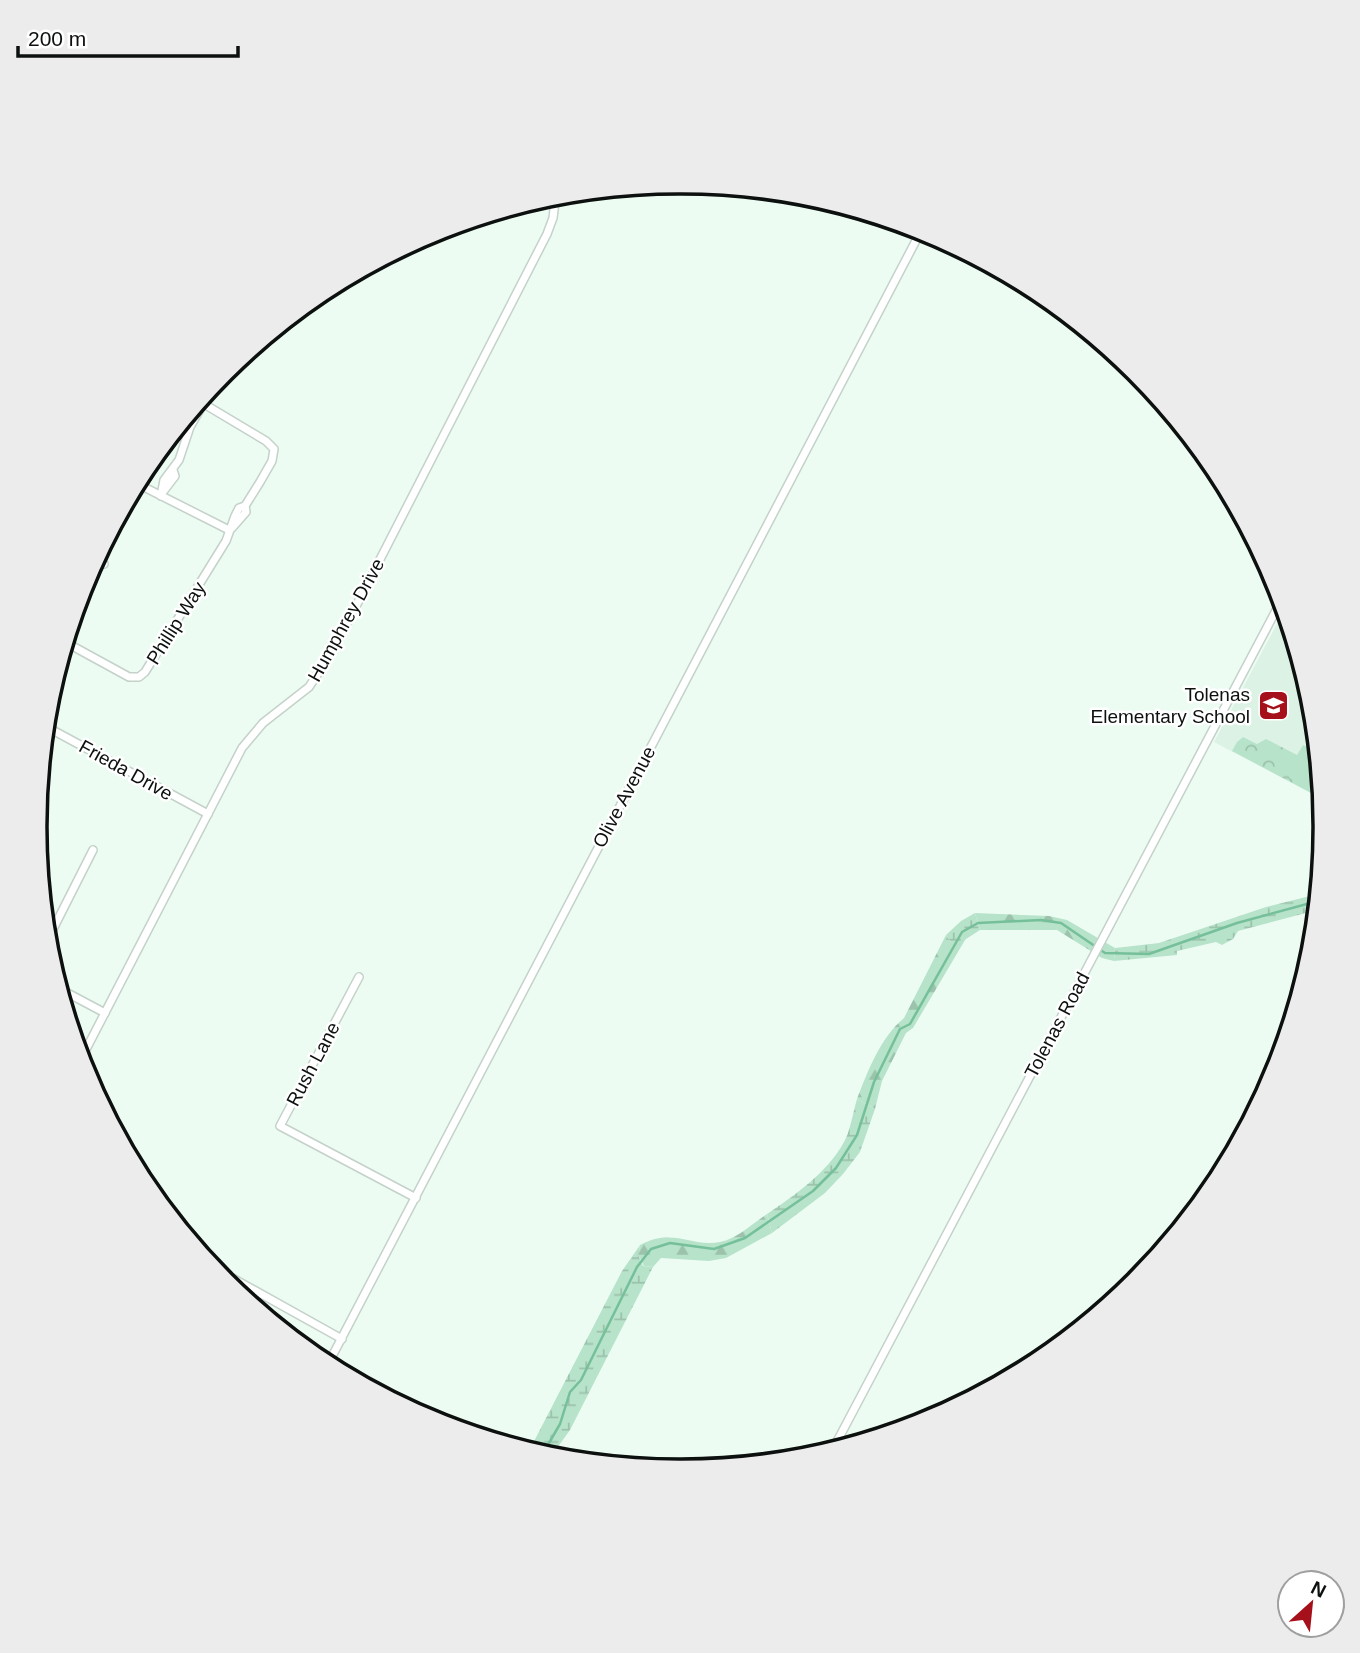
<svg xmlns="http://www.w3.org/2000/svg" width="1360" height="1653" viewBox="0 0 1360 1653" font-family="Arial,sans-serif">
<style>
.built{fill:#dcf2e5}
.forest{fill:url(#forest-firs)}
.wetland{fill:url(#wetland-marsh)}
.park{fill:url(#park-crowns)}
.pitch{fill:#b7e3ca}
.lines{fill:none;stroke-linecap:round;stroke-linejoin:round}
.stream{stroke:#75c09a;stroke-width:2.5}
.minor-casing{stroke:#c4d2ca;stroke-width:10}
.minor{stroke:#fff;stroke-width:7}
.labels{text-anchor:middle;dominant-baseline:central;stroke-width:5;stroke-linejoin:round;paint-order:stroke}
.street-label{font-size:19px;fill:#0c100e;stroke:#fff}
.poi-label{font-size:19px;fill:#0c100e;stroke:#fff;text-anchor:end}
.rim{fill:none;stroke:#0c100e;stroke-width:3.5}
</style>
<defs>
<pattern id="forest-firs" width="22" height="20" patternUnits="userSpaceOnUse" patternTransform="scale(1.75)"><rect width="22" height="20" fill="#b7e3ca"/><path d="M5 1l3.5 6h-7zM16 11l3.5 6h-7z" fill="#9cc2ac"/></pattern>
<pattern id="wetland-marsh" width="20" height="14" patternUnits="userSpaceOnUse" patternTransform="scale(1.75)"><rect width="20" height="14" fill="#b7e3ca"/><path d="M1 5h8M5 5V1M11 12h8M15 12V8" fill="none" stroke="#9cc2ac"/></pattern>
<pattern id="park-crowns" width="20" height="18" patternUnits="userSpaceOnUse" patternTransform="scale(1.75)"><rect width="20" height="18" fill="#b7e3ca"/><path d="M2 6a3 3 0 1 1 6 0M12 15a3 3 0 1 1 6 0" fill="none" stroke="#9cc2ac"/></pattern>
</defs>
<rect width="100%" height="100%" fill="#edfcf3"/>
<!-- built -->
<path class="built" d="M1285,609l28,92 9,98 -108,-57z"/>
<!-- forest -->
<g class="forest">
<path d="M975,913l74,3 18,4 48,28 -1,13 -12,-3 -45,-28h-77z"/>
<path d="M946,935l5,7 17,-7 -55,93 -7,5 -24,48 -7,28 -18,-10c11,-28 23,-61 47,-81z"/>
<path d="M767,1214l5,19 -46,25 -17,3 -48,-3 -8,9 -9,-1 -6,-11 2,-10c34,-18 52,3 80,-3 17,-3 33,-19 47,-28z"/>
</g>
<!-- wetland -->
<g class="wetland">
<path d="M1318,894l-1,16 -79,21 -5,8 -11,6 -6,-3 -39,9v4l-63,6 1,-13 44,-5 107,-36z"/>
<path d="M975,913l5,17 -20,13 -9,-1 -5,-7 15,-14z"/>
<path d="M857,1099l18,10 -15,43 -17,22 -18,19 -53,40 -5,-19c28,-19 60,-41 77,-72 6,-10 9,-30 13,-43z"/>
<path d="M640,1245l-2,10 5,11 10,1 -83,163 -20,28 -21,-7 93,-180z"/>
</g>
<!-- park -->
<path class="park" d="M1243,737l14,7 9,-5 31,16 6,-10 7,3 6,-11 5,46 -6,12 -83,-44 5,-9z"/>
<!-- pitch -->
<g class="pitch">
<path d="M1277,747l20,11 -5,10 -21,-11z"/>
<path d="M1305,747l12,6 -16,31 -12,-6z"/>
</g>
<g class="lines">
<!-- stream -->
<path class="stream" d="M542,1455l18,-31 10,-32 11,-12 56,-113 14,-18 19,-6 44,6 31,-11 68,-47 23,-23 21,-33 17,-53 26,-53 10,-5 52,-92 16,-9 63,-3 20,3 44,30 44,1 88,-31 81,-22"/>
<defs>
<g id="minor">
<path d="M136,483l93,47"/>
<path d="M162,493l13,-17 -2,-6"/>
<path d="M161,496l3,-16 15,-20 11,-33 13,-23"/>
<path d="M232,528l14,-16 -1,-6"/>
<path d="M95,559l9,5"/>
<path d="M65,642l64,35h10l6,-5 81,-131 9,-25 4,-8 6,-2 15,-24 12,-21 2,-12 -8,-8 -67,-40"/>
<path d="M45,726l163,88"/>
<path d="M46,943l47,-93"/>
<path d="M359,977l-79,149 136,72"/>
<path d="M58,988l47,25"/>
<path d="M80,1061l162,-313 21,-25 46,-36 25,-38 213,-415 6,-16 3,-24"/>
<path d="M209,1265l133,74"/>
<path d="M327,1366l595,-1137"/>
<path d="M832,1451l450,-852"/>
</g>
</defs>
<!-- minor casing -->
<use href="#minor" class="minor-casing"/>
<!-- minor -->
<use href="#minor" class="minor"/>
</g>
<!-- icons -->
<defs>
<symbol id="school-square" viewBox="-11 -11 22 22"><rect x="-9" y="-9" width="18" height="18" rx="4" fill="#a6101a" stroke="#fff"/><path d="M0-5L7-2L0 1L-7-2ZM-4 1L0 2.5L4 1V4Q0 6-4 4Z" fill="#fff"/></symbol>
</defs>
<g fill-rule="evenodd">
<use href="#school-square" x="1256" y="688" width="35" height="35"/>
</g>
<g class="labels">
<!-- street labels -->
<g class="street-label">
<text transform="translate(346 620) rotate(-61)">Humphrey Drive</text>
<text transform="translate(176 623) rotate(-58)">Phillip Way</text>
<text transform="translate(126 770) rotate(29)">Frieda Drive</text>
<text transform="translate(624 797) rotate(-62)">Olive Avenue</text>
<text transform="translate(1057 1025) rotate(-62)">Tolenas Road</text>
<text transform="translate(313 1064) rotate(-62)">Rush Lane</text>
</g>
<!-- poi labels -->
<g class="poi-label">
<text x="1250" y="694">Tolenas<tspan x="1250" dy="22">Elementary School</tspan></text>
</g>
</g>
<!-- crop -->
<path d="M0 0H1360V1653H0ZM679 194H681A632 632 0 0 1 1313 826V827A632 632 0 0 1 681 1459H679A632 632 0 0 1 47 827V826A632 632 0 0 1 679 194Z" fill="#ececec" fill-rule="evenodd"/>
<path class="rim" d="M679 194H681A632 632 0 0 1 1313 826V827A632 632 0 0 1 681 1459H679A632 632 0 0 1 47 827V826A632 632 0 0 1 679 194Z"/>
<!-- north arrow -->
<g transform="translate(1311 1604) rotate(27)"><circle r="33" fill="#ffffff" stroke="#9e9f9f" stroke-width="2"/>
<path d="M0-5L12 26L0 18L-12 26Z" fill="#a6101a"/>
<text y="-10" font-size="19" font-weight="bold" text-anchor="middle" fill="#0c100e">N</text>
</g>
<!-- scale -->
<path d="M18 46v10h220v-10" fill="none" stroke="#0c100e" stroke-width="3.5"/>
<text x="28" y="46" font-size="21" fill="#0c100e" stroke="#ffffff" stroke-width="5" paint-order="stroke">200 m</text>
</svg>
